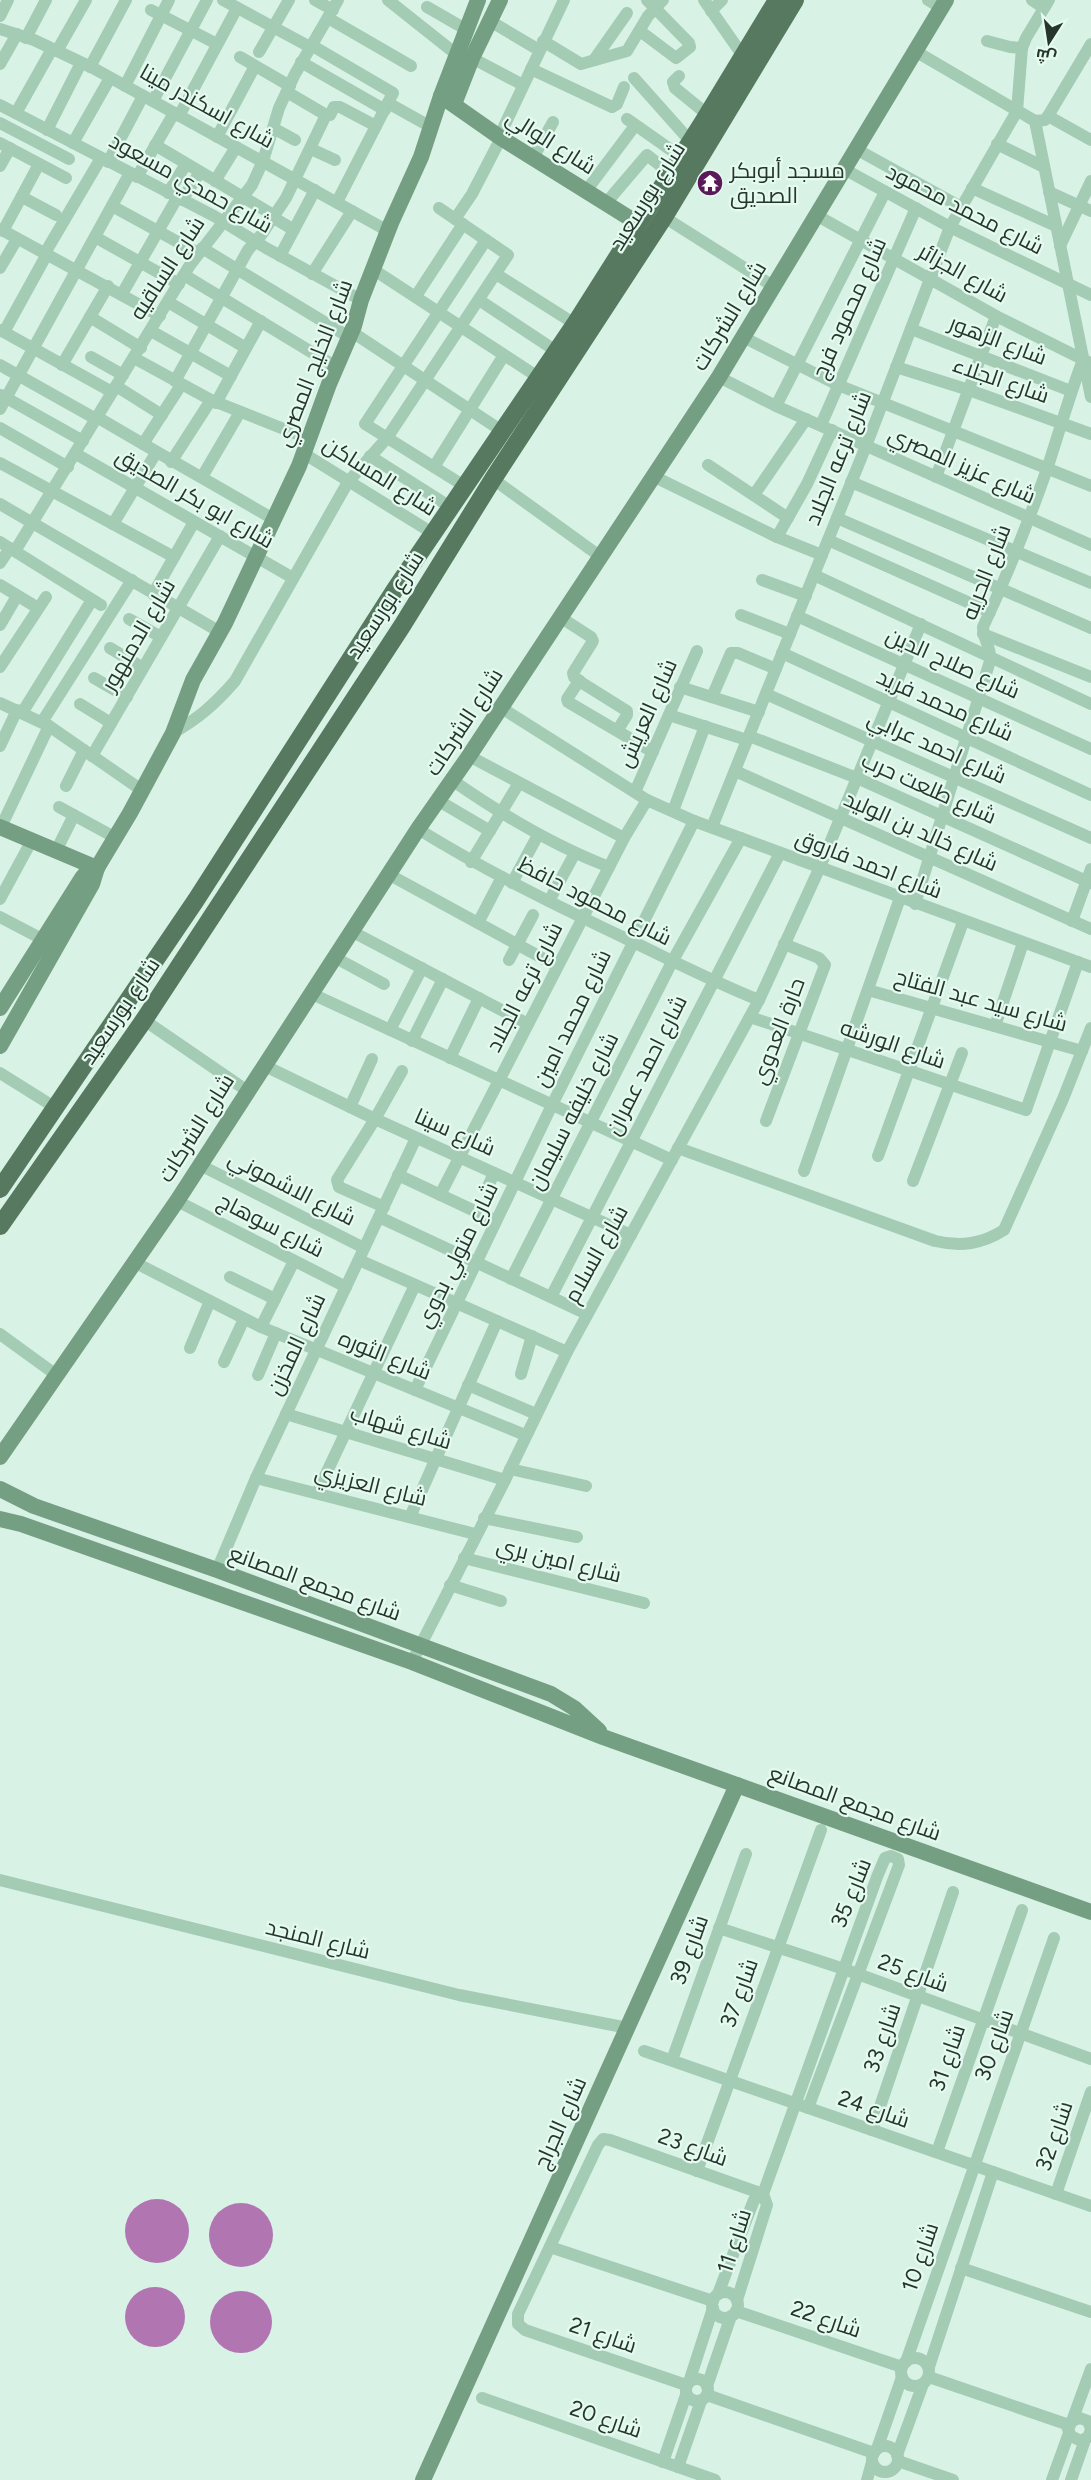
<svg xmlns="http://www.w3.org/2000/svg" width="1091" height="2480" viewBox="0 0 1091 2480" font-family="Figtree,Cairo,sans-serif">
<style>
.water{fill:#b176b2}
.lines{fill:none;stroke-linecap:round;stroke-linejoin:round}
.street{stroke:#a4ccb4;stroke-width:12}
.secondary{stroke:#759f82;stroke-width:16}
.primary{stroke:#567960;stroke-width:18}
.labels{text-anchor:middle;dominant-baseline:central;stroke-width:4.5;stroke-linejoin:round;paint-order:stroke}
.street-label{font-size:22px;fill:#26362a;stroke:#e5faf0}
.poi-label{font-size:22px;fill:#26362a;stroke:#e5faf0;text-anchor:start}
</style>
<rect width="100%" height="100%" fill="#d8f3e5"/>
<!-- water -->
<g class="water">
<circle cx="157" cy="2231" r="32"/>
<circle cx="241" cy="2235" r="32"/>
<circle cx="155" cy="2317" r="30"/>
<circle cx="241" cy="2322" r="31"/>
</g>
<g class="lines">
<!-- street -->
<g class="street">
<path d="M223,0l87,47"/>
<path d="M315,0l18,10"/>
<path d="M388,0l68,54"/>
<path d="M704,0l39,56"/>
<path d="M928,0l13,8"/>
<path d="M1032,0l12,8"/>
<path d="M427,7l40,23"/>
<path d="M151,10l66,34"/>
<path d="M711,11l11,-11"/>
<path d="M0,16l8,-16"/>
<path d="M328,18l83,48"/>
<path d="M490,21l49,29"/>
<path d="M0,29l34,11 59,28 295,163"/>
<path d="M640,31l36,27 14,-11 -1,-4 -42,-43"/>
<path d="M26,38l20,-38"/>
<path d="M543,41l38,23 46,-13 21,-35 15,-16"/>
<path d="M987,41l23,6 12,1"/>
<path d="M311,45l82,48 -56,109"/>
<path d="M57,51l29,-51"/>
<path d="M915,51l120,70 10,-1 3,-4 43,24"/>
<path d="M259,52l30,-52"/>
<path d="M240,57l50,29"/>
<path d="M472,58l51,27"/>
<path d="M594,60l33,-47"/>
<path d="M301,62l84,48"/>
<path d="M0,64l17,-30"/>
<path d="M90,67l36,-67"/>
<path d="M531,69l81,38 5,-3 7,-17"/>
<path d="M679,76l-6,6 2,6 33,27"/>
<path d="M634,78l57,64"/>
<path d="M125,86l44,-86"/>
<path d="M287,92l39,23"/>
<path d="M153,101l54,-101"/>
<path d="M388,103l43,24"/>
<path d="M0,105l214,111 52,32 95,52"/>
<path d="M16,113l36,-64"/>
<path d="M179,116l58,-108"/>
<path d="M1048,116l43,-72"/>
<path d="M627,119l54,38"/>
<path d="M1035,121l56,276"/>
<path d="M0,123l69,36"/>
<path d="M273,128l22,12"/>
<path d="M47,130l34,-67"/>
<path d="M217,137l38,-71"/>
<path d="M499,137l65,-137"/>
<path d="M0,143l66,35"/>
<path d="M73,143l37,-65"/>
<path d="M997,144l47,23"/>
<path d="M155,145l120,71"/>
<path d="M311,149l24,11"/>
<path d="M856,149l105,58"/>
<path d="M533,158l20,-36"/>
<path d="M108,162l35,-66"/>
<path d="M0,166l10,-18"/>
<path d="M844,169l106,58 141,68"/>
<path d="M137,177l37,-64"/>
<path d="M215,181l21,-34"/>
<path d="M972,188l84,38"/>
<path d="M586,191l45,-60"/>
<path d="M1049,192l42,19"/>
<path d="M168,193l18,-29"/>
<path d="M22,197l34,18"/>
<path d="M182,200l18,-28"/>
<path d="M606,203l41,-48 24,19"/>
<path d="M112,206l86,47"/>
<path d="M816,215l180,101 94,47"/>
<path d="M664,217l109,69"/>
<path d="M274,218l20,12"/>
<path d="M455,219l17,-25 29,-56"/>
<path d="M0,229l160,87"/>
<path d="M3,231l36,-67"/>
<path d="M95,237l84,47"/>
<path d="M1060,246l31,-65"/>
<path d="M202,248l147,89"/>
<path d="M45,253l56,-95"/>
<path d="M280,256l35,-66"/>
<path d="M0,268l17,-29"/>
<path d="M374,270l164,107"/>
<path d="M312,274l40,-63"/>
<path d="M496,274l79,50"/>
<path d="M184,275l152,92"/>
<path d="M122,294l55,-96"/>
<path d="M416,296l47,-72"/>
<path d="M479,300l77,51"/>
<path d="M168,302l78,46"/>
<path d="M90,317l51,31"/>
<path d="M911,329l160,62"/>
<path d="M0,330l112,62"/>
<path d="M151,331l80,45"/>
<path d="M4,332l43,-78"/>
<path d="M352,332l150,99"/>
<path d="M743,337l95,48 253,101"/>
<path d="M91,357l32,18"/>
<path d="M134,358l77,42 98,39"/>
<path d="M0,365l96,54"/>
<path d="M62,365l46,-79"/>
<path d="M896,367l73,23 122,44"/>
<path d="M719,377l57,29 315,139"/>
<path d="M175,381l73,-131 14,-16 24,-36 40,-83h4l4,-8h6l36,19"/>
<path d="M116,386l46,29"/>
<path d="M1,395l82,46"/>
<path d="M216,403l45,-82"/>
<path d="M776,406l109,-214"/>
<path d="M0,409l130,-236"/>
<path d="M97,417c59,35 118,68 178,103"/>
<path d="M821,425l95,-217"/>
<path d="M0,428l68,39"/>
<path d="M143,444l38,-59"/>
<path d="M303,453l131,81"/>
<path d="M76,454l217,124"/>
<path d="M370,456l82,52"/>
<path d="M171,462l40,-62"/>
<path d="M0,463l174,94"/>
<path d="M708,465l80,53"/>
<path d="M434,467l70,-112"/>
<path d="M653,476l124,61 45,18"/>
<path d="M202,477l38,-65"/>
<path d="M936,477l60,-161"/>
<path d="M493,479l108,78"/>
<path d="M851,482l240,101"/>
<path d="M466,487l-101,-63 121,-184"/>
<path d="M754,495l52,-76"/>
<path d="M0,504l220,128"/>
<path d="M837,518l254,110"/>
<path d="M113,524l43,-71"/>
<path d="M777,537l30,-53 25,-54"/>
<path d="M828,540l162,72"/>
<path d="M0,542l101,63"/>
<path d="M15,551l175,-286 62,-80 11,-24 16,-53 16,-34 43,-74"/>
<path d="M0,563l10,-15"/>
<path d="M814,575l277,129"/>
<path d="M762,580l44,16"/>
<path d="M0,585l38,23"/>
<path d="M153,594l41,-72"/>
<path d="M741,615l49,19"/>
<path d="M797,616l294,133"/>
<path d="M560,617l31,20 2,4 -20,32 1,4 6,4"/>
<path d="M129,619l32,18"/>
<path d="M0,625l17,-29"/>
<path d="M983,634l108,43"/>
<path d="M110,648l33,20"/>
<path d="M782,653l309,142"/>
<path d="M0,667l46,-70"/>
<path d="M94,678l33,19"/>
<path d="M680,687l79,25"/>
<path d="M766,694l325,144"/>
<path d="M712,697l19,-44h7l38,16"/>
<path d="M0,703l49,23 94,65"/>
<path d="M80,704l31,19"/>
<path d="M500,707l147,93 47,21 397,146"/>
<path d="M22,713l70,-113"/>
<path d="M669,715l78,25"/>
<path d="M42,722l90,-142"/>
<path d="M617,731l10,-16v-4l-48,-30 -12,18 1,3 85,50"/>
<path d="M173,733c26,-15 42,-29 62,-52l113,-199 39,-44 121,-183 -69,-47"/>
<path d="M749,736l108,42 234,105"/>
<path d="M0,746l17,-36"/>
<path d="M92,756l128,-220"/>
<path d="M469,756l155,82"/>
<path d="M735,771l356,158"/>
<path d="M452,780c50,35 100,65 157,87"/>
<path d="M66,786l18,-36"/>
<path d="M635,792l62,-141"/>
<path d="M439,801l51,30"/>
<path d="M59,807l57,31"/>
<path d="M673,811l32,-85"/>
<path d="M1,827l48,-101"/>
<path d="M712,827l154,-381 84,-219 67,-116 5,-63 4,-10 23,-38"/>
<path d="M418,829c68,42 139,77 211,111 44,21 85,42 130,60"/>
<path d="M57,849l17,-34"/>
<path d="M471,862l48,-79"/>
<path d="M388,874l169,92"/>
<path d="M512,883l26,-48"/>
<path d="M0,899l32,-59"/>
<path d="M549,901l26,-48"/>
<path d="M915,904l75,-243c2,-13 -7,-21 -7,-34 24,-51 45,-104 64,-158 12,-36 22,-73 36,-109"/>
<path d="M0,917l42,22"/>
<path d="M1072,921l19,-52"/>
<path d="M478,923l24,-46"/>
<path d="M351,931l177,93"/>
<path d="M334,957l50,27"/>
<path d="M509,960l24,-45"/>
<path d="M868,990l214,61"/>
<path d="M310,993l362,167"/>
<path d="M750,1017l276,93 52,-148"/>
<path d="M144,1020l102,70"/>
<path d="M995,1026l28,-83"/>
<path d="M390,1030l32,-62"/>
<path d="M412,1041l31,-62"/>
<path d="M450,1058l29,-60"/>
<path d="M263,1065l112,54 256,116"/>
<path d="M0,1073l56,35"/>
<path d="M350,1107l22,-48"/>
<path d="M766,1121l59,-156 -6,-7 -35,-14"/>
<path d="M678,1148l257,93c26,6 47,3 69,-11l59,-131 28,-71"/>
<path d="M878,1156l85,-234"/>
<path d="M200,1165l164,83"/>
<path d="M804,1171l96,-273"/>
<path d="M398,1175l98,46"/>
<path d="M913,1181l49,-128"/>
<path d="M487,1189l7,-16"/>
<path d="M440,1195l184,-357 23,-38"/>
<path d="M177,1201l169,86"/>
<path d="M384,1207l-45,-20 -2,-7 38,-61 27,-48"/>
<path d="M379,1217l208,97"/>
<path d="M359,1260l208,92"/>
<path d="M134,1262l127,65 264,108"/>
<path d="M230,1277l45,22"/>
<path d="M511,1279l161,-317 69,-124"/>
<path d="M551,1297l229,-444"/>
<path d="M261,1327l33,-66"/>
<path d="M0,1334l55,40"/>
<path d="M190,1348l20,-47"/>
<path d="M224,1362l20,-43"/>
<path d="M521,1374l11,-38"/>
<path d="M258,1375l18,-42"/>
<path d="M468,1385l68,29"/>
<path d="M415,1390l137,-285 142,-284"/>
<path d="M286,1414l219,66"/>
<path d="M510,1469l76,17"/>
<path d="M256,1478l219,56"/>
<path d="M317,1493l98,-208"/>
<path d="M410,1517l87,-196"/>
<path d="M484,1518l93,19"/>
<path d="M464,1558l180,45"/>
<path d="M217,1570l39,-92 160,-340"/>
<path d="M450,1585l51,16"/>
<path d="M412,1662l93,-182 62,-128 192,-352 61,-133 101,-243"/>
<path d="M0,1880l459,115 169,33"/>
<path d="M719,1928l125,41 247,90"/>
<path d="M644,2051l447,155"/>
<path d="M672,2060l74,-206"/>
<path d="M872,2130l81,-238"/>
<path d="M937,2152l85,-242"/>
<path d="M697,2171l124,-341"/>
<path d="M1056,2194l35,-102"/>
<path d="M550,2247l163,54"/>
<path d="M961,2268l130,44"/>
<circle cx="725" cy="2305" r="13"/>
<path d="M718,2294l34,-89 2,-5 9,-6 114,-317 8,-19 6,-2 7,3 1,6 -91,243"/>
<path d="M737,2300l30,-95 -4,-11"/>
<path d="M736,2311l166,56"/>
<circle cx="915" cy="2372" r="14"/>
<path d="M906,2362l148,-424"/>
<path d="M929,2367l64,-195"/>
<path d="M929,2377l140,48"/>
<circle cx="697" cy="2390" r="11"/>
<path d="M689,2382l24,-74"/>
<path d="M686,2385l-161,-55 -7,-6v-10l80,-169 5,-6 7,1 153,54"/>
<path d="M707,2386l24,-70"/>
<path d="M707,2395l167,58"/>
<path d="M482,2398l233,82"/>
<path d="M1072,2421l19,-52"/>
<path d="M1091,2429l-3,-8 -8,-3 -8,3 -4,8 3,7 10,5 7,-4 3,-7"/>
<circle cx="885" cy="2459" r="13"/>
<path d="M877,2449l25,-72"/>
<path d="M897,2455l26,-71"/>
<path d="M898,2461l55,19"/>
<path d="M663,2462l23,-67"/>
<path d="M678,2467l23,-66"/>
<path d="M867,2480l5,-18"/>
<path d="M1052,2480l17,-47"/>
<path d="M1071,2480l14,-40"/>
</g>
<!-- secondary -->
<g class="secondary">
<path d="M441,96l60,42 138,86"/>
<path d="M454,104l18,-46 28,-58"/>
<path d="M0,827l97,41"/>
<path d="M0,1008l82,-130 6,-7 9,-3"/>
<path d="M0,1046l92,-162 5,-16 33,-55 43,-80 20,-53 32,-57 74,-157 30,-82 25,-58 7,-26 30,-77 30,-66 20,-61 37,-96"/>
<path d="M0,1457l177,-256 241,-372 51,-73 250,-379 227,-377"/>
<path d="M0,1489l34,17 183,64 334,124 23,14 25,23"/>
<path d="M0,1519l21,5 391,138 191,75 488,175"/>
<path d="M423,2480l314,-695"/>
</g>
<!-- primary -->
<g class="primary">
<path d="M0,1189l196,-289 198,-309 181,-267 128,-202 74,-122"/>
<path d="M0,1226l144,-206 258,-394 91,-147 171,-262 131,-217"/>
</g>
</g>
<!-- icons -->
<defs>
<symbol id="temple-disc" viewBox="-11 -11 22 22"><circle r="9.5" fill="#5a1959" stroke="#e5faf0"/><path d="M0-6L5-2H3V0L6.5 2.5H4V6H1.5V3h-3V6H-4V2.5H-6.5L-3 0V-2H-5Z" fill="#fff"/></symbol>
</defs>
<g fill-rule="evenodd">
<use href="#temple-disc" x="695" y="168" width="30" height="30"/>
</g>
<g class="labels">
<!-- street labels -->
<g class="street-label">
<text transform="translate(207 106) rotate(29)">شارع اسكندر مينا</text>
<text transform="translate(551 142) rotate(32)">شارع الوالي</text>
<text transform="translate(191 183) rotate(29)">شارع حمدي مسعود</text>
<text transform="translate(647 196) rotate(-58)">شارع بورسعيد</text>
<text transform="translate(965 209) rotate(27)">شارع محمد محمود</text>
<text transform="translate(167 268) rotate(-57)">شارع الساقيه</text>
<text transform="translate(963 273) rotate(29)">شارع الجزائر</text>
<text transform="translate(849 308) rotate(-66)">شارع محمود فرج</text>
<text transform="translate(729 316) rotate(-59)">شارع الشركات</text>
<text transform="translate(998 340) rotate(21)">شارع الزهور</text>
<text transform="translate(314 363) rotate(-69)">شارع الخليج المصري</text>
<text transform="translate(1001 380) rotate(19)">شارع الجلاء</text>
<text transform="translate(838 458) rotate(-68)">شارع ترعه الجلاد</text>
<text transform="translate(962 465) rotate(24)">شارع عزيز المصري</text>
<text transform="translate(380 476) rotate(32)">شارع المساكن</text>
<text transform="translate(195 498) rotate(30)">شارع ابو بكر الصديق</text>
<text transform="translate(986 572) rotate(-69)">شارع الحريه</text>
<text transform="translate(385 605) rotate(-57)">شارع بورسعيد</text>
<text transform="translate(138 635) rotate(-60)">شارع الدمنهور</text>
<text transform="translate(953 663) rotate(24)">شارع صلاح الدين</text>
<text transform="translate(945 705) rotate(24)">شارع محمد فريد</text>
<text transform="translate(647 713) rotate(-66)">شارع العريش</text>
<text transform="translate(464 722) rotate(-57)">شارع الشركات</text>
<text transform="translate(937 747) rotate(24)">شارع احمد عرابي</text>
<text transform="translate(929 788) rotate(24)">شارع طلعت حرب</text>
<text transform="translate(921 831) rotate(24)">شارع خالد بن الوليد</text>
<text transform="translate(869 864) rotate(21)">شارع احمد فاروق</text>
<text transform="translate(595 901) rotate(27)">شارع محمود حافظ</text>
<text transform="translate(524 987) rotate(-63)">شارع ترعه الجلاد</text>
<text transform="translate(981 1000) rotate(16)">شارع سيد عبد الفتاح</text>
<text transform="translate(120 1011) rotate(-56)">شارع بورسعيد</text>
<text transform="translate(572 1018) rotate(-64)">شارع محمد امين</text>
<text transform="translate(778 1031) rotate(-69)">حارة العدوي</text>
<text transform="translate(893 1044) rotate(19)">شارع الورشه</text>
<text transform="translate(646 1065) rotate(-63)">شارع احمد عمران</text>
<text transform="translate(573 1111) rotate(-63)">شارع خليفه سليمان</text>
<text transform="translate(196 1128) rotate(-58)">شارع الشركات</text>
<text transform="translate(455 1132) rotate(24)">شارع سينا</text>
<text transform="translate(292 1188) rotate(27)">شارع الاشموني</text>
<text transform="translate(271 1225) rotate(27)">شارع سوهاج</text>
<text transform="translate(596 1254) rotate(-61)">شارع السلام</text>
<text transform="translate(457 1255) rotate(-64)">شارع متولي بدوي</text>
<text transform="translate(296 1344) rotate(-65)">شارع المخزن</text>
<text transform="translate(385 1355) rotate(22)">شارع الثوره</text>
<text transform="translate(401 1427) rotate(17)">شارع شهاب</text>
<text transform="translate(371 1485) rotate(14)">شارع العزيزي</text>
<text transform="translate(559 1560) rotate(14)">شارع امين بري</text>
<text transform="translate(315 1583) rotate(20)">شارع مجمع المصانع</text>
<text transform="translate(855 1803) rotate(20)">شارع مجمع المصانع</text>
<text transform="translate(851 1893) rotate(-68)">شارع 35</text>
<text transform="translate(318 1939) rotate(14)">شارع المنجد</text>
<text transform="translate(689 1950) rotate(-70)">شارع 39</text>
<text transform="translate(913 1973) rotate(20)">شارع 25</text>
<text transform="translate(739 1993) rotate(-70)">شارع 37</text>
<text transform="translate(882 2038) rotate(-71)">شارع 33</text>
<text transform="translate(994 2045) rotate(-70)">شارع 30</text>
<text transform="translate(947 2058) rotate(-71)">شارع 31</text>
<text transform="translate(874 2109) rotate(19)">شارع 24</text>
<text transform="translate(560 2123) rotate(-66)">شارع الجراج</text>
<text transform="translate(1054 2136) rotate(-71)">شارع 32</text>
<text transform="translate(693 2147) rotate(20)">شارع 23</text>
<text transform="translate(734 2241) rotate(-72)">شارع 11</text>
<text transform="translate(920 2257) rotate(-71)">شارع 10</text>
<text transform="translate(826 2319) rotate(19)">شارع 22</text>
<text transform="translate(603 2335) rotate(19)">شارع 21</text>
<text transform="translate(606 2419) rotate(19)">شارع 20</text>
</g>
<!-- poi labels -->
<g class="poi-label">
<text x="730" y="170">مسجد أبوبكر<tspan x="730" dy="25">الصديق</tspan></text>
</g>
</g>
<!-- north arrow -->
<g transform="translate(1049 42) rotate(192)" stroke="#e5faf0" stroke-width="4.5" paint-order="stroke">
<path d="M0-4.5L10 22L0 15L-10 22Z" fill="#26362a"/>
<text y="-9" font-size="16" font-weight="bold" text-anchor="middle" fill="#26362a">ش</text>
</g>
</svg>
